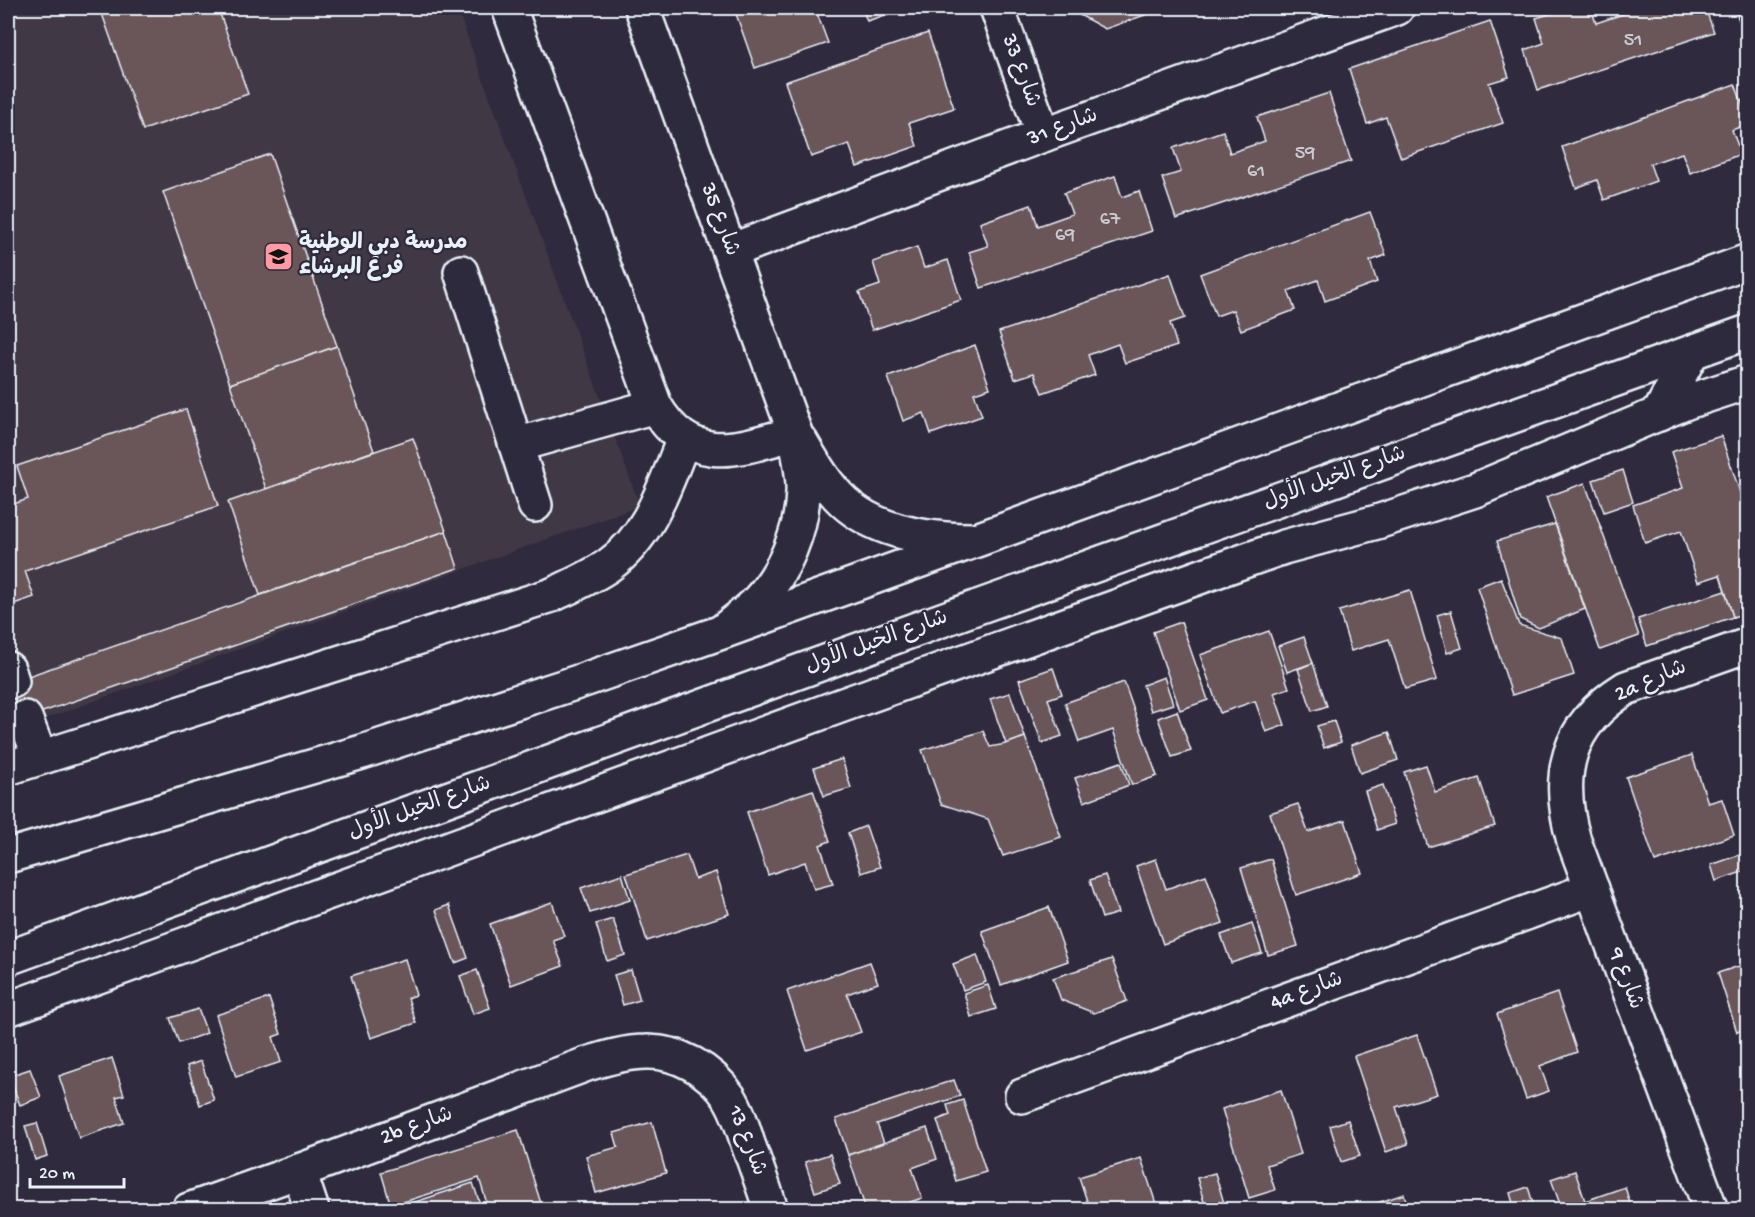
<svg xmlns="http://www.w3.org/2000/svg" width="1755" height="1217" viewBox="0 0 1755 1217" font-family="'Gochi Hand','Playpen Sans Arabic',sans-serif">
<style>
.built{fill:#413745}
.building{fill:#6a5658;stroke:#e8f1f8;stroke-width:1.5}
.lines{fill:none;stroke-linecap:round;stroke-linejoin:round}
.minor-casing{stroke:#e8f1f8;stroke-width:38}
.major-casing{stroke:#e8f1f8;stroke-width:38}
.minor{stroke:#2f2a3d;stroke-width:33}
.major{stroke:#2f2a3d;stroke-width:33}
.labels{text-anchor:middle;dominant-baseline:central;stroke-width:4.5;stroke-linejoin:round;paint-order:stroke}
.number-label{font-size:20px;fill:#c8cad0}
.street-label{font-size:22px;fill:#e8f1f8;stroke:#2f2a3d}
.poi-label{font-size:22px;font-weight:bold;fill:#e8f1f8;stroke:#2f2a3d;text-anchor:start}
</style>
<rect width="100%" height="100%" fill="#2f2a3d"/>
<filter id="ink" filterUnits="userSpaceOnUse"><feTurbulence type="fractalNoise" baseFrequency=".0167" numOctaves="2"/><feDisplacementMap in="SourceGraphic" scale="12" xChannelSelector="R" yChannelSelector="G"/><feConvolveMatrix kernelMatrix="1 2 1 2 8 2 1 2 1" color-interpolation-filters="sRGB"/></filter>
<g filter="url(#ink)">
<!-- built -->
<path class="built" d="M8,8h449l183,498 -632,226z"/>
<!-- building -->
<g class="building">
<path d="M100,8h118l30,86 -105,36z"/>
<path d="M734,8h81l13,35 -73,25z"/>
<path d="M862,8h45l-40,13z"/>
<path d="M1067,8h98l-60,21z"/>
<path d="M1569,8h22l5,15 33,-11 -2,-4h78l9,24 -176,58 -13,-40 19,-7 -8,-25z"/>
<path d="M1734,8h14v9l-9,3z"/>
<path d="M1490,21l19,56 -20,6 14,40 -102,35 -15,-41 -19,7 -18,-55z"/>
<path d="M928,33l26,75 -45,15 8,23 -60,21 -8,-23 -38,13 -26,-75z"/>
<path d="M1735,84l13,35v5l-16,6 9,24 -51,19 -8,-20 -32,11 6,17 -52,19 -7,-20 -21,8 -14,-41z"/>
<path d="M1329,93l22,68 -175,58 -14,-41 19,-6 -8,-24 50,-17 7,22 35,-12 -8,-24z"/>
<path d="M270,154l67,192 -107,38 -67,-192z"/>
<path d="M1115,176l7,21 17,-6 13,40 -171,57 -12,-36 19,-6 -8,-23 51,-18 7,21 34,-12 -8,-21z"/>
<path d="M1370,212l16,43 -16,6 7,21 -52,19 -7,-21 -30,11 7,19 -54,20 -8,-20 -17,6 -16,-42z"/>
<path d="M917,247l7,21 24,-8 13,40 -89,30 -13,-38 21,-7 -7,-23z"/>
<path d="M1170,274l15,44 -15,5 7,23 -52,17 -7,-19 -30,11 7,20 -53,18 -8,-20 -19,6 -16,-47z"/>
<path d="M975,345l15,43 -16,5 8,23 -51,18 -7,-21 -21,8 -15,-44z"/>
<path d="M337,346l37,105 -108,38 -36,-105z"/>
<path d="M186,409l32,97 -193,65 9,26 -26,9v-100l20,-7 -11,-33z"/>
<path d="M1721,436l27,80v96l-15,5 -13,-42 -22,7 -17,-51 -36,12 -12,-38 50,-17 -12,-36z"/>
<path d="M413,438l33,93 -186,64 -32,-93z"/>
<path d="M1623,470l10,32 -29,10 -11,-32z"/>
<path d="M1585,483l54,153 -39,14 -54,-153z"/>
<path d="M1555,524l30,85 -46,19 -19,-9 -23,-78z"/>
<path d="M446,531l12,37 -450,156v-41z"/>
<path d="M1501,578l18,47 43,13 12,37 -62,20 -35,-108z"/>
<path d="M1410,590l27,90 -32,9 -16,-50 -38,12 -12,-40z"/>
<path d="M1725,591l8,26 -86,29 -9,-27z"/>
<path d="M1451,611l11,37 -15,5 -10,-38z"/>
<path d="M1181,622l27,78 -28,10 -27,-78z"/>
<path d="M1269,631l20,57 -15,5 11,32 -19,7 -11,-31 -35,12 -20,-58z"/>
<path d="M1304,637l9,26 -26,9 -9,-26z"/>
<path d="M1313,663l14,43 -15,5 -14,-42z"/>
<path d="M1053,668l9,26 -14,5 14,37 -20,7 -23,-63z"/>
<path d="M1164,677l9,27 -22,7 -8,-26z"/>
<path d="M1124,682l33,94 -25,9 -19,-55 -34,12 -14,-39z"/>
<path d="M1010,693l15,44 -19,7 -16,-45z"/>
<path d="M1177,711l14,40 -19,6 -14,-39z"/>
<path d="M1334,721l7,21 -17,6 -7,-22z"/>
<path d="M983,731l7,16 16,-3 19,-7 36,100 -58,19 -15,-37 -47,-15 -19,-54z"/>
<path d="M1389,732l9,28 -38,13 -9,-28z"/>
<path d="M1692,755l16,48 14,-4 12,36 -79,27 -29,-85z"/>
<path d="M842,759l9,29 -27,8 -10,-28z"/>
<path d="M1121,762l8,23 -45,17 -9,-24z"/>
<path d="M1426,765l9,27 44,-14 16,48 -67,21 -24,-75z"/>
<path d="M1383,785l12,39 -18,6 -12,-39z"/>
<path d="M813,790l17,51 -10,4 13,39 -19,5 -9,-27 -37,13 -21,-63z"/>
<path d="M1298,804l10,28 37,-12 17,53 -66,22 -26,-82z"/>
<path d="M866,826l14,41 -19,6 -13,-40z"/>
<path d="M1748,852v18l-32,11 -5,-16z"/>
<path d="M687,855l8,24 21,-7 13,42 -82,27 -21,-67z"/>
<path d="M1156,859l10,30 40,-14 17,48 -60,21 -27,-78z"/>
<path d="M1271,859l27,87 -30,9 -27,-87z"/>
<path d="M622,874l8,26 -40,13 -9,-25z"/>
<path d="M1105,875l13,38 -16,5 -12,-38z"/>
<path d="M552,902l12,34 -11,4 10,26 -52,19 -21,-61z"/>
<path d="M449,905l19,53 -13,5 -19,-53z"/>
<path d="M1049,907l19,54 -67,24 -19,-54z"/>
<path d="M1748,911v17l-3,1 -5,-15z"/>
<path d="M613,919l12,36 -18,6 -11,-37z"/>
<path d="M1252,924l10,29 -31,10 -10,-28z"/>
<path d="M977,955l9,27 -23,8 -10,-26z"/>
<path d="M405,959l11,36 -8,3 8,25 -45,15 -20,-62z"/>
<path d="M1112,959l15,42 -33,12 -33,-13 -8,-22z"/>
<path d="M870,962l8,21 -31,11 14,38 -54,18 -20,-59z"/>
<path d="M1748,963v65l-11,4 -19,-59z"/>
<path d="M477,970l13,38 -17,6 -13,-38z"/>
<path d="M631,970l9,30 -17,5 -9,-30z"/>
<path d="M988,985l8,24 -25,8 -7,-24z"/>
<path d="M1557,993l20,59 -37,14 9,25 -23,8 -29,-85z"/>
<path d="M269,998l12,36 -8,3 8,25 -45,15 -20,-62z"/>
<path d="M198,1009l9,24 -28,10 -9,-25z"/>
<path d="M1417,1035l20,59 -41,13 12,37 -22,8 -32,-96z"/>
<path d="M112,1058l12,37 -8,2 8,26 -45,15 -20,-62z"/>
<path d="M201,1061l13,39 -14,5 -13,-39z"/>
<path d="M30,1069l11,28 -21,8 -11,-29z"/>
<path d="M954,1080l6,16 -83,28 7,19 -36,12 -12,-36z"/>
<path d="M1281,1090l20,64 -34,11 8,25 -26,8 -27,-89z"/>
<path d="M963,1100l23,72 -30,9 -19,-61 13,-5 -3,-10z"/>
<path d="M1348,1120l12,36 -19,6 -11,-36z"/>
<path d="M652,1122l14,51 -70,20 -10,-37 32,-9 -4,-14z"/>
<path d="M37,1123l10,33 -12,4 -10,-34z"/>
<path d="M927,1128l10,31 -25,9 10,30 -34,12h-22l-18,-55z"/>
<path d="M518,1130l25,80h-54l-10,-32 -88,28 -10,-34z"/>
<path d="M830,1154l10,30 -25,8 -10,-30z"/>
<path d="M1141,1158l17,52h-68l-11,-33z"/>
<path d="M1575,1171l10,30 40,-14 7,23h-70l-11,-31z"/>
<path d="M1215,1173l9,30 -18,6 -9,-31z"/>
<path d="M473,1183l9,27h-71l-2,-6z"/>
<path d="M1528,1187l7,23h-20l-5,-17z"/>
<path d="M1404,1194l5,16h-47v-2z"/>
<path d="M409,1204l2,6h-21z"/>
</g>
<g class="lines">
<defs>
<g id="minor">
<path d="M509,8l146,398c37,62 83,43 140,27"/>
<path d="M642,8l153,425c3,19 9,40 8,59 -1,38 -19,81 -45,109 -10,11 -24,20 -35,30"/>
<path d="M997,8l46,127"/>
<path d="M730,251l313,-116 354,-127"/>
<path d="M461,272l74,233"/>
<path d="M801,442c13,22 25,43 43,60 34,31 87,38 130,38"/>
<path d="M516,445l139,-39"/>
<path d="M8,669l4,12"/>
<path d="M25,718l15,39"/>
<path d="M8,768l544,-173c19,-9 40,-18 57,-30 42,-30 56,-81 75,-126"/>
<path d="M8,1009l832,-303 401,-144 43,-15 93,-25 98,-32 212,-88 61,-20"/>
<path d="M1022,1096l570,-207"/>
<path d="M299,1171l13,39"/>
<path d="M189,1210l110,-39 288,-107c19,-6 39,-12 59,-12 32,-1 65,18 83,45 9,14 14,31 19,47 8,22 16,44 23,66"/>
<path d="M1711,1210l-137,-369c-19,-65 -8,-116 52,-153l122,-43"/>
</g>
<g id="major">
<path d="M1659,414l33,-62"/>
<path d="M8,856l354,-104 216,-70 144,-50 1026,-371"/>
<path d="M8,958l964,-349 776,-277"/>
</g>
</defs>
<!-- minor casing -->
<use href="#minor" class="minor-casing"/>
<!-- major casing -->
<use href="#major" class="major-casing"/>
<!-- minor -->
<use href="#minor" class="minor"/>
<!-- major -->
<use href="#major" class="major"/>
</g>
</g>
<!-- icons -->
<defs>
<symbol id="school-square" viewBox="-11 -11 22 22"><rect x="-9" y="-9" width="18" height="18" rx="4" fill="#ff9aa2" stroke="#2f2a3d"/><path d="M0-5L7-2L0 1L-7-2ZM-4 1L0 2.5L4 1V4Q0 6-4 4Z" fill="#111"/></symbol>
</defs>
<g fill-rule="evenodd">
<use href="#school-square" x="262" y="240" width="33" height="33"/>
</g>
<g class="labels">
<!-- number labels -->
<g class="number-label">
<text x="1633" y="41">51</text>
<text x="1305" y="154">59</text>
<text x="1256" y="172">61</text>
<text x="1110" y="220">67</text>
<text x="1065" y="236">69</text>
</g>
<!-- street labels -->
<g class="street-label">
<text transform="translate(1020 71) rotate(70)">شارع 33</text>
<text transform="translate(1063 128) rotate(-20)">شارع 31</text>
<text transform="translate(719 220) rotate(70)">شارع 35</text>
<text transform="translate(1335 479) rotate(-20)">شارع الخيل الأول</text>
<text transform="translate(877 643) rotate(-20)">شارع الخيل الأول</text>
<text transform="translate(1651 682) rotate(-23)">2a شارع</text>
<text transform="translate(420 809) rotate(-20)">شارع الخيل الأول</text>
<text transform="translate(1625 979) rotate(70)">شارع 9</text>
<text transform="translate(1307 992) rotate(-20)">4a شارع</text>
<text transform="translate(417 1127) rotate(-20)">2b شارع</text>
<text transform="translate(746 1141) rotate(69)">شارع 13</text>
</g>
<!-- poi labels -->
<g class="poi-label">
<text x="299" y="244">مدرسة دبي الوطنية<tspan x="299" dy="25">فرع البرشاء</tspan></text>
</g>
</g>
<!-- margin -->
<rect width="1755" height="1217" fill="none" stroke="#2f2a3d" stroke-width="30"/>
<rect x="15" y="15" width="1725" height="1187" fill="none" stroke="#e8f1f8" stroke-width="2" filter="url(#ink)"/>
<!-- scale -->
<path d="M30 1178v9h94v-9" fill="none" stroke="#e8f1f8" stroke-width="3"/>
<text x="39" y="1178" font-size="18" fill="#e8f1f8" stroke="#2f2a3d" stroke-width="4.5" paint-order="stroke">20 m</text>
</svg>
